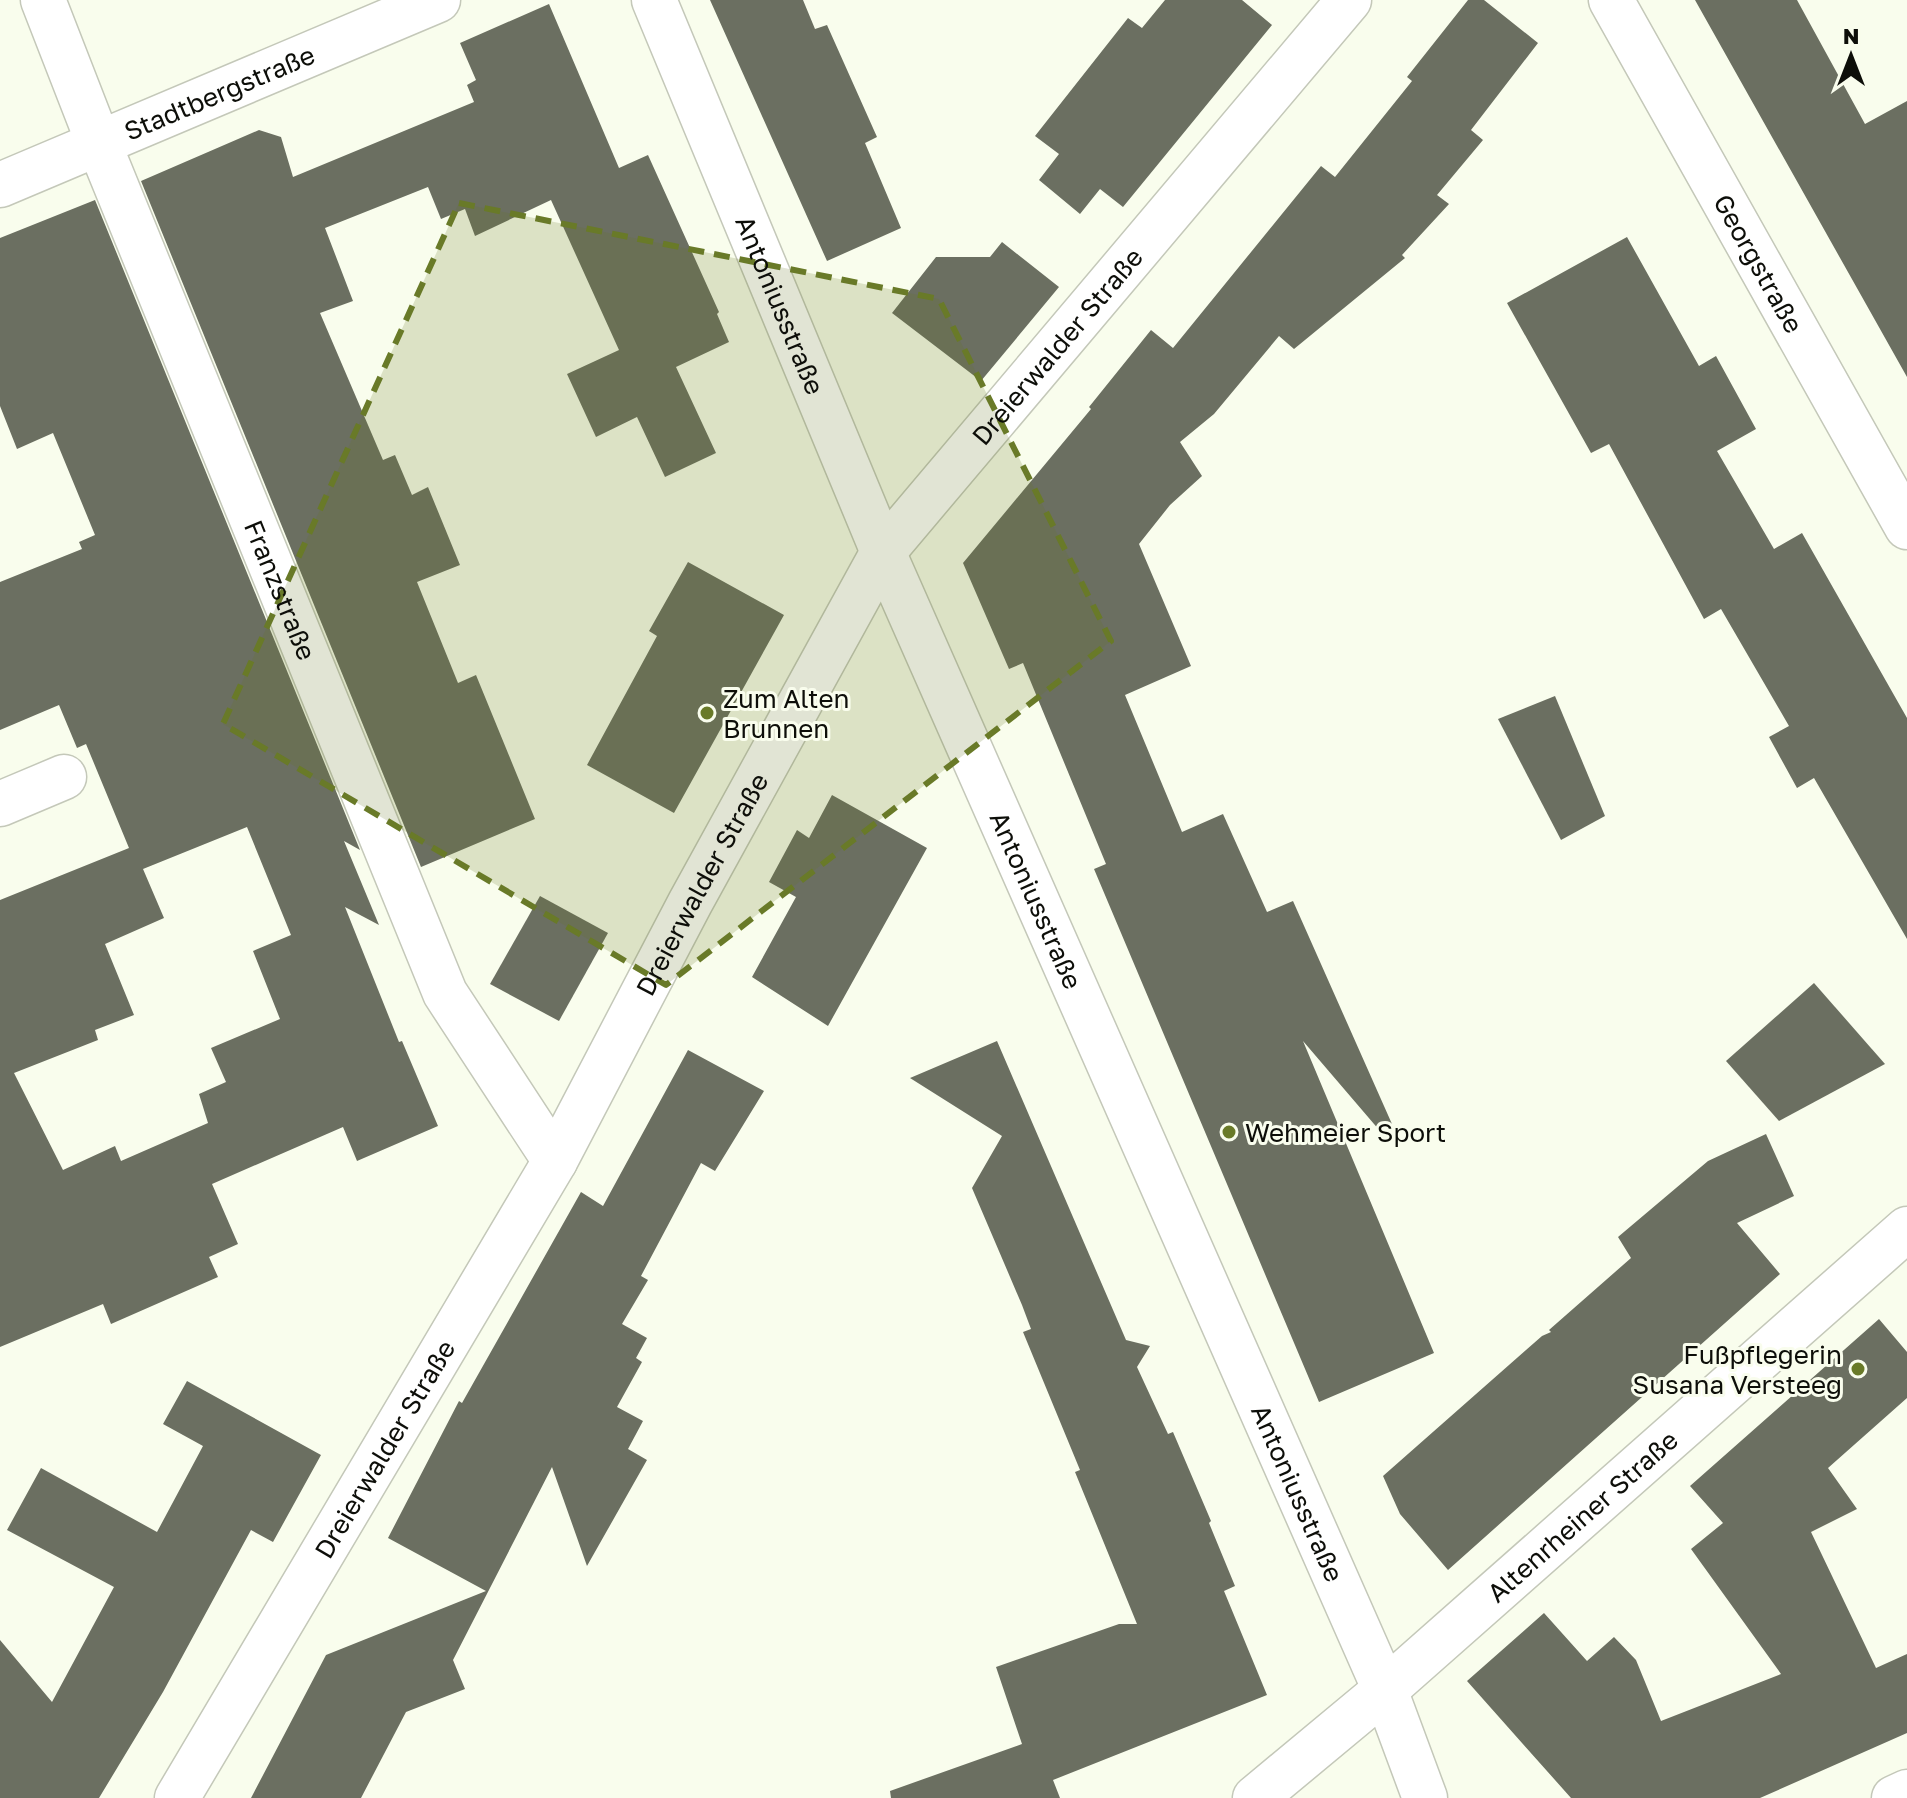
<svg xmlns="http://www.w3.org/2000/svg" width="1907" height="1798" viewBox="0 0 1907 1798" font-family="'Golos Text',sans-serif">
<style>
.building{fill:#6b6f61;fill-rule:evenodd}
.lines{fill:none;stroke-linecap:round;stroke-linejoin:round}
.minor-casing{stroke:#c4c8b9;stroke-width:47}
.minor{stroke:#fff;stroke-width:44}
.marked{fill:#697a28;fill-opacity:0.2;stroke:#697a28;stroke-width:6;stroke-dasharray:16 10;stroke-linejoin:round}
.poi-dot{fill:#697a28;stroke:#f9fded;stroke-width:3}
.labels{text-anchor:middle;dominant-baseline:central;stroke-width:6;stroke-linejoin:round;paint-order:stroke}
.street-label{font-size:26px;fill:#0d0e09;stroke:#f9fded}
.poi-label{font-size:26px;fill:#0d0e09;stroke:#f9fded;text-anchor:start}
</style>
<rect width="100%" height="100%" fill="#f9fded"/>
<!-- building -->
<g class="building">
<path d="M710,0h93l12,29 12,-4 50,112 -12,6 36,85 -74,33z"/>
<path d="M1165,0h77l30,25 -149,182 -23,-18 -20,25 -41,-34 20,-26 -24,-18 93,-118 14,10z"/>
<path d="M1468,0h16l54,43 -67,87 12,10 -46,55 12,9 -47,51 3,3 -111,91 -15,-13 -65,78 -34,28 22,34 -32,29 -31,39 52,122 -66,29 57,137 41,-18 44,98 26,-11 99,223 -12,7 -77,-90 131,312 -115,49 -225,-533 12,-5 -83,-201 -14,6 -46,-106 128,-154 -2,-2 62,-77 22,18 148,-182 14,11 77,-96 -5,-4z"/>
<path d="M1695,0h102l68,124 42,-23v276z"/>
<path d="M549,4l70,164 29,-13 71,157 -2,2 12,28 -53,25 40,86 -51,24 -28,-60 -41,20 -29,-63 52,-24 -68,-150 -76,36 -10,-27 -24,10 -13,-32 -103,41 28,73 -33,12 63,147 12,-5 17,40 16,-8 32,78 -43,17 41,101 18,-8 59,144 -114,48 -280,-686 118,-51 22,7 12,40 181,-75 -7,-17 9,-5 -16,-37z"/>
<path d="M95,200l265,650 -16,-9 35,84 -34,-18 54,135 3,-1 36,85 -81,35 -14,-34 -131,57 26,60 -29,13 9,20 -107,47 -8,-20 -103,43v-447l129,-52 -43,-104 -9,4 -18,-43 -59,25v-148l82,-33 -3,-7 16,-7 -42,-102 -36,16 -17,-43v-168zM247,827l44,108 -38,16 27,68 -69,29 15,34 -27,12 9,29 -87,38 -6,-15 -52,24 -49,-97 84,-33 -3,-10 39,-15 -29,-71 59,-26 -21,-49z"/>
<path d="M1627,237l72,129 17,-10 40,73 -39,22 57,98 28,-16 105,185v221l-93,-161 -17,10 -28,-51 20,-11 -68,-117 -17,10 -95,-175 -18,9 -84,-150z"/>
<path d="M1002,242l57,45 -78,94 -89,-68 44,-56h54z"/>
<path d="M688,562l96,53 -110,198 -87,-48 70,-129 -8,-5z"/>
<path d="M1555,696l50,120 -44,24 -63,-121z"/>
<path d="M832,795l95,53 -99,178 -76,-49 44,-80 -27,-15 28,-52 12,8z"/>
<path d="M540,896l68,37 -49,88 -69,-37z"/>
<path d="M1814,983l71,81 -106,57 -53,-60z"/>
<path d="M997,1041l129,299 24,6 -13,21 31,67 5,-2 38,89 -2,2 26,63 -11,5 43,104 -214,85 7,18h-169l-1,-7 132,-47 -26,-77 123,-43h18l-62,-152 5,-2 -57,-138 8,-3 -9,-24 -50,-117 30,-52 -92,-58z"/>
<path d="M688,1050l76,41 -49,80 -14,-8 -60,113 7,4 -26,44 25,14 -11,20 6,4 -25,45 26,14 -15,28 19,11 -60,106 -35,-99 -99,193 12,29 -59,23 -45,86h-110l75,-143 160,-64 -98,-53 71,-137 3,2 119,-211 22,14z"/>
<path d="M1766,1134l28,62 -57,27 43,51 -332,296 -48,-56 -17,-38 159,-140 9,-4 -2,-2 82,-72 -13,-21 90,-76z"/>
<path d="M1879,1319l28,33v46l-79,70 29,41 -46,23 65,136 31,-14v79l-147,65h-189l-104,-117 77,-68 43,48 27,-24 22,23 25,61 120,-47 -90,-125 32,-26 -33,-37z"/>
<path d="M187,1381l134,74 -48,87 -22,-12 -88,162 -64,106h-99v-158l52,62 62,-115 -107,-57 34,-62 116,64 46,-86 -40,-22z"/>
</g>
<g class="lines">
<defs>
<g id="minor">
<path id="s1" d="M43,0l56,144 346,849 110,168"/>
<path id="s2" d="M654,0l229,552 502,1138 40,108"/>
<path id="s3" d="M1611,0l296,527"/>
<path id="s4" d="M0,185l438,-185"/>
<path d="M0,804l64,-27"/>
<path id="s5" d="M177,1798l378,-637 135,-258 193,-351 466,-552"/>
<path id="s6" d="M1255,1798l130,-108 522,-461"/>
<path d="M1894,1798l13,-6"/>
</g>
</defs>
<!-- minor casing -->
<use href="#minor" class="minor-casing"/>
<!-- minor -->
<use href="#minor" class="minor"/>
</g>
<!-- marked area -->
<path class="marked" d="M459,203l480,96 172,342 -445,344 -443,-261z"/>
<!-- markers -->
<g class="poi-dot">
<circle cx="707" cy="713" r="8"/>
<circle cx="1229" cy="1132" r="8"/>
<circle cx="1858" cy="1369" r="8"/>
</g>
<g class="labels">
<!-- street labels -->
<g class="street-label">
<text stroke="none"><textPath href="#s4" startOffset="238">Stadtbergstraße</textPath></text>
<text stroke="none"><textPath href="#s3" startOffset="302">Georgstraße</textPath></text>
<text stroke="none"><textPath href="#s2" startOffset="330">Antoniusstraße</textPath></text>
<text stroke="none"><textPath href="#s5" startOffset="1702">Dreierwalder Straße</textPath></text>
<text stroke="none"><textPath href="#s1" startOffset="636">Franzstraße</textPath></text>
<text stroke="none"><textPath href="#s5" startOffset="1054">Dreierwalder Straße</textPath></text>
<text stroke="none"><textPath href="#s2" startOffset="978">Antoniusstraße</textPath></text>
<text stroke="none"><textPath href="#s5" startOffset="406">Dreierwalder Straße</textPath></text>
<text stroke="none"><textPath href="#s2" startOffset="1626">Antoniusstraße</textPath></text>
<text stroke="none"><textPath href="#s6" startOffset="432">Altenrheiner Straße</textPath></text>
</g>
<!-- poi labels -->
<g class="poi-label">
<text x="723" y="698">Zum Alten<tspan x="723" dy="30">Brunnen</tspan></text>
<text x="1245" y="1132">Wehmeier Sport</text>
<text x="1842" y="1354" text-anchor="end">Fußpflegerin<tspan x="1842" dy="30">Susana Versteeg</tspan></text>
</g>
</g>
<!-- north arrow -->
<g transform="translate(1851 56)" stroke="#f9fded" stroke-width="6" paint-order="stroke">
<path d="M0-6L14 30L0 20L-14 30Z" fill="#0d0e09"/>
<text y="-12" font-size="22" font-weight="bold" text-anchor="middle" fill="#0d0e09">N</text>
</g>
</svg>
